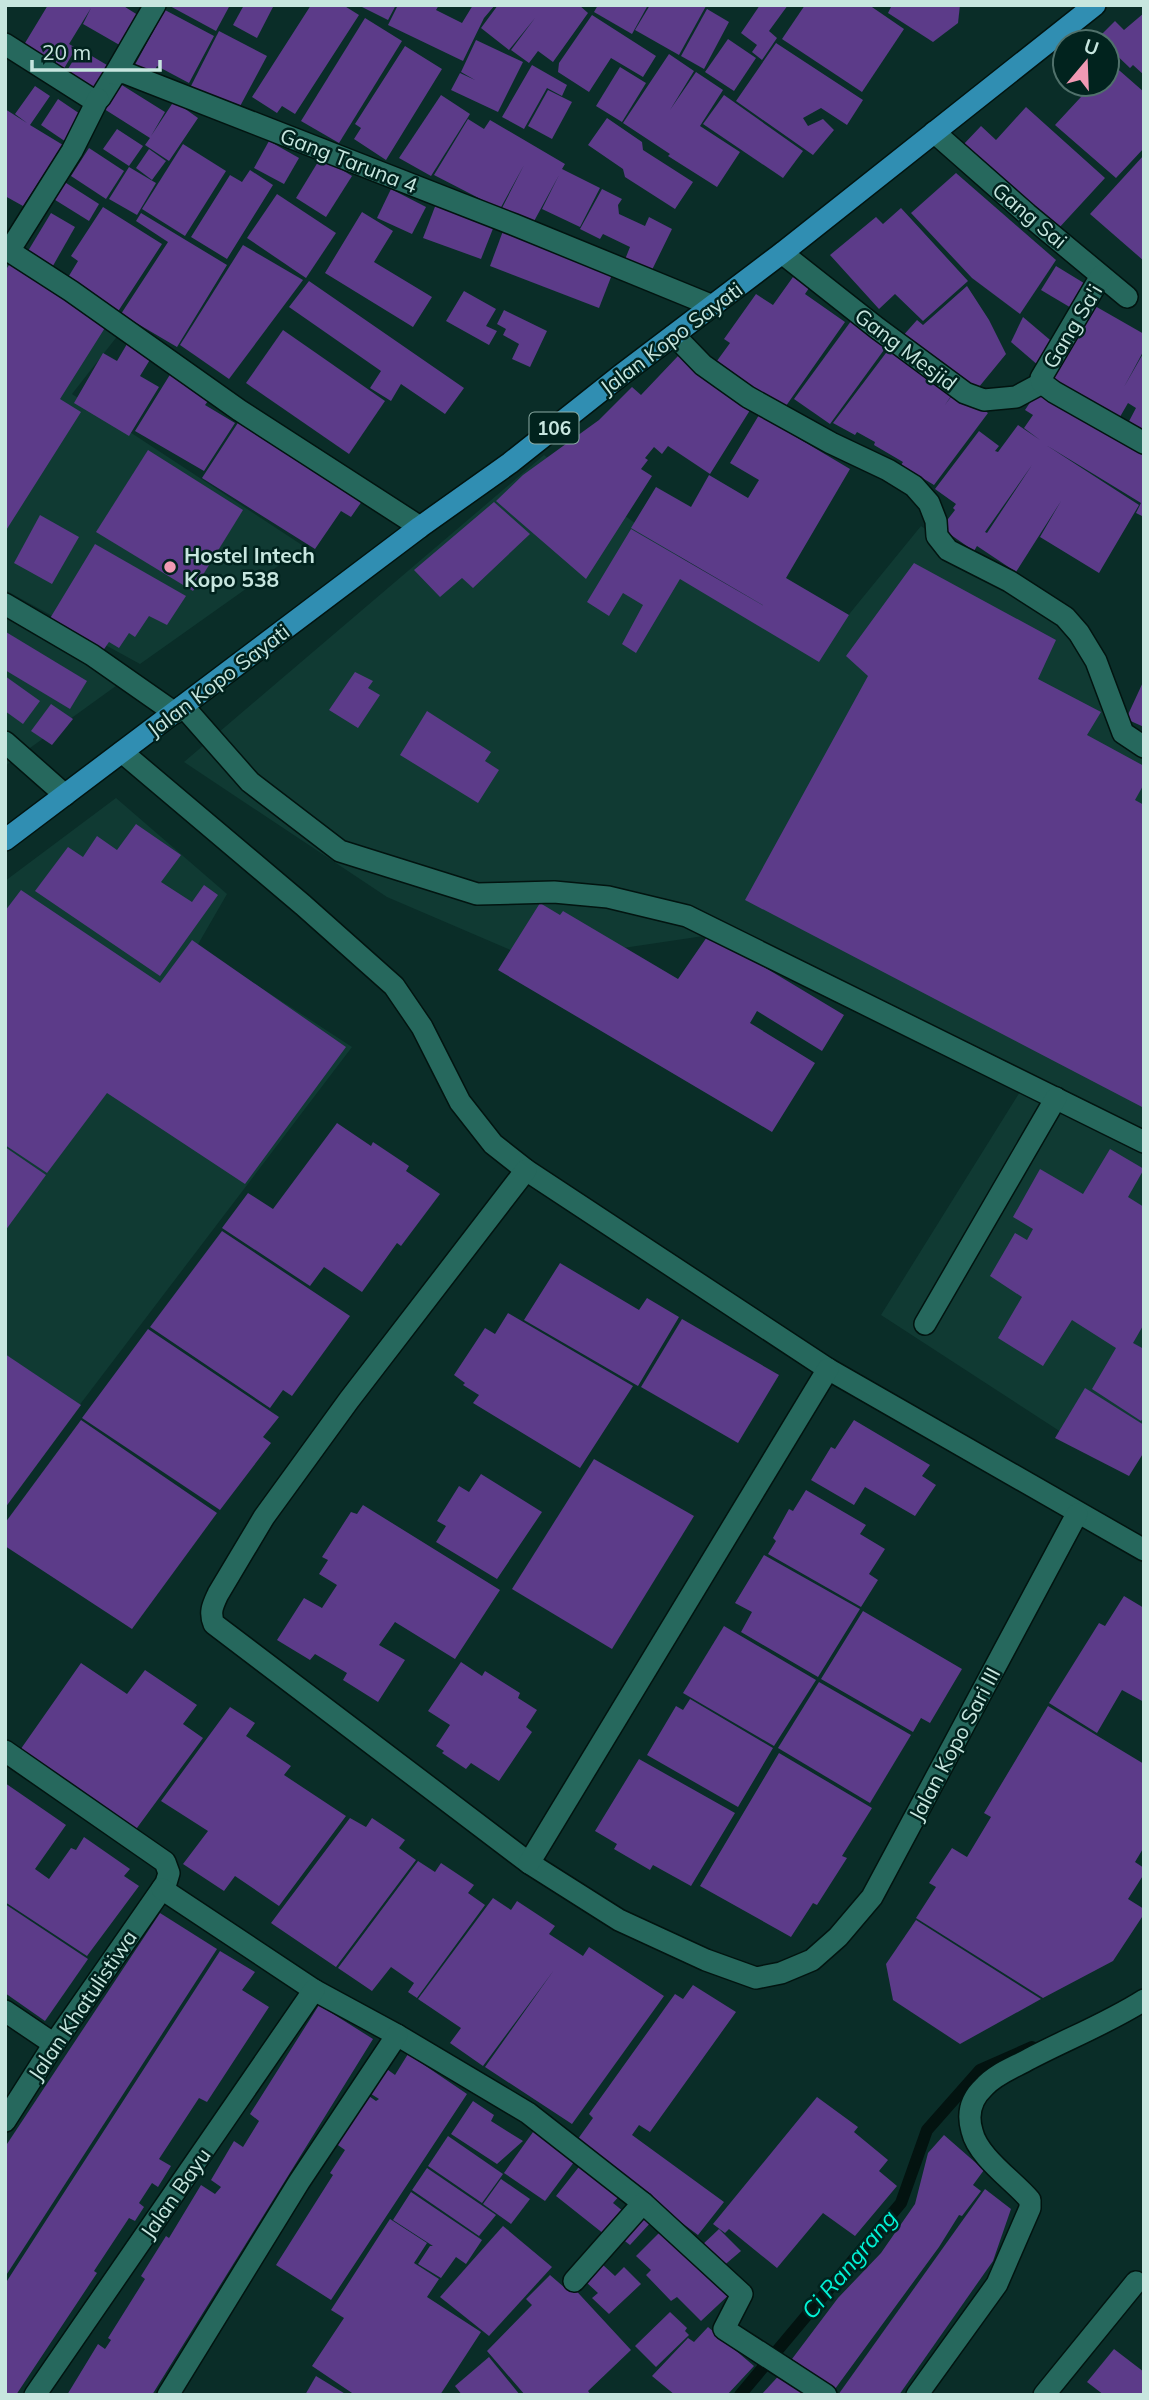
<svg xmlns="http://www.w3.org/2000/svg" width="1149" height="2400" viewBox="0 0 1149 2400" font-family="Mulish,sans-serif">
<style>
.built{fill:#103a33}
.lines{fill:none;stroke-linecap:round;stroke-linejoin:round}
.stream{stroke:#031310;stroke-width:12}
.building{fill:#5c3b89;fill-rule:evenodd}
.minor-casing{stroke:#021410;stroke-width:24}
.major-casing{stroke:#021410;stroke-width:24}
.minor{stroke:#26685d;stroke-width:21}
.major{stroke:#308eb2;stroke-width:21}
.poi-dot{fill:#f19ab4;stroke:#01231e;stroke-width:2.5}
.labels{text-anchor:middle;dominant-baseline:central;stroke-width:5;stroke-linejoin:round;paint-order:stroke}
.shield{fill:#01231e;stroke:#8caca5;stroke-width:2}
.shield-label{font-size:19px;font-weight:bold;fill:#c7e6df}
.street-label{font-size:21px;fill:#c7e6df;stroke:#01231e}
.poi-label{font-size:21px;font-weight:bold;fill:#c7e6df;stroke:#01231e;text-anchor:start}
.water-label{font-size:23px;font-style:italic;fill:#02f3d6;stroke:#01231e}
</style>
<rect width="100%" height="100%" fill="#0a2d28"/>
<!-- built -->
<g class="built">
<path d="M10,260l116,65 -54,69 233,153 -165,117 -135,-74v-323z"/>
<path d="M544,455l168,126 121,53 88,-108 170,112 45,103 8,5v686l-23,39 -240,-156 142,-228 -306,-153 -181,27 -149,-64 -203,-135z"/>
<path d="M5,615l115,68 -115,83z"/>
<path d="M116,798l111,96 -30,52 155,101 -347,456v-622z"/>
</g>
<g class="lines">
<!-- stream -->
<path class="stream" d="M740,2395l161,-192 26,-73 53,-60 52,-23"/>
</g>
<!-- building -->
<g class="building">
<path d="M48,5h74l19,12 -18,30 -40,-23 8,-16 -22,36 7,4 -14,24 -40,-24z"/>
<path d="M168,5h62l-14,26z"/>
<path d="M244,5h30l-17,33 -24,-13z"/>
<path d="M311,5h32l16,10 -64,99 -13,-8 -5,7 -25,-16z"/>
<path d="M358,5h38l-8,15z"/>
<path d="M398,5h41l-3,5 26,13 11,-18h22l-11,13 -21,43 -75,-36z"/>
<path d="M498,5h81l9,8 -35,49 -15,-11 -9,12 -18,-13 24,-32 -26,32 -28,-22z"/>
<path d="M598,5h50l-16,29 -38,-22z"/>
<path d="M650,5l56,1 -27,49 -44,-25z"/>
<path d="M760,5h28l-19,26 8,7 -15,22 -10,-8 5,-7 -16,-12z"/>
<path d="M805,5h64l35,24 -42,63 -80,-53z"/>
<path d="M892,5h68l-2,18 -25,19 -45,-29z"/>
<path d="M707,9l22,13 -25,47 -23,-13z"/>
<path d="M165,10l49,26 -25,47 -32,-17 -8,15 -18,-9z"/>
<path d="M1144,13v62l-11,-10 -3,3 -23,-22v-4h-5l-4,-4 17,-17 9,9z"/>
<path d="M592,15l64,41 -13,21 -32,-19 -22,34 -31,-20 1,-9z"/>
<path d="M365,18l37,23 -63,102 -38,-22z"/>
<path d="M219,31l48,25 -29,54 -47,-24z"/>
<path d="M728,39l28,19 -22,33 -29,-19z"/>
<path d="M476,40l47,22 -25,50 -47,-22 9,-17 15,7 -14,-8z"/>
<path d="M776,43l87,57 -16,25 -26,-17 -18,10 5,8 15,-7 11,11 -21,25 -77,-54z"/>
<path d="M405,46l37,23 -56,91 -32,-21 7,-11 -6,-4z"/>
<path d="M80,49l32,19 -16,25 -31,-19z"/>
<path d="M669,54l25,17 -24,39 26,-38 27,18 -23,36 40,26 -23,35 -49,-31 2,-2 -47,-31z"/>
<path d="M1112,64l32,28v56l-28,30 -61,-53 38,-41h14v-15z"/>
<path d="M532,65l35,20 -5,11 -15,-8 -23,41 -22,-12z"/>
<path d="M620,67l26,16 -24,39 -26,-16z"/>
<path d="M117,82l48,30 -14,24 23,-35 24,17 -29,43 -24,-16 5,-7 -49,-31z"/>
<path d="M35,86l15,10 -20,29 33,20 -40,61 -18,-10v-87l22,14 -12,-9z"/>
<path d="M548,90l24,12 -20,37 -24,-13z"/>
<path d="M441,95l29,19 -39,62 -32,-18z"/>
<path d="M724,95l79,56 -20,27 -80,-54z"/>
<path d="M58,99l28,19 -17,26 -28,-19z"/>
<path d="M1026,107l79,71 -47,51 -95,-84 18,-19 15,14z"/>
<path d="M607,118l35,24 1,8 50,32 -18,27 -50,-32 -2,-8 -35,-24z"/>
<path d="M468,119l16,10 6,-9 75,44 -3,5 38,19 -20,39 -38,-18 17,-34 -27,50 -31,-15 23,-45 -24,44 -66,-34z"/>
<path d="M117,129l26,17 -14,20 -26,-17z"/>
<path d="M269,141l30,17 -15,26 -30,-16z"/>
<path d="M183,144l43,27 -41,65 -43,-27z"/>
<path d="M89,148l35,23 -18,28 -35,-23z"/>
<path d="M149,149l17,12 -14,19 -16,-12z"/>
<path d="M1144,155v106l-54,-47z"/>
<path d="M321,157l31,19 -26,41 -30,-19z"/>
<path d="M129,167l27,16 -19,32 -28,-16z"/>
<path d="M250,170l23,15 -46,74 -36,-22 39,-62 12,7z"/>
<path d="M956,173l100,87 -36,54 -48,-36 -61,-65z"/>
<path d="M63,181l36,23 -10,17 -37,-23z"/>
<path d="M391,189l35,18 -14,27 -35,-16z"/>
<path d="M602,189l20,10 -4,6 1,9 26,12 4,-9 23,12 -21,43 -27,-10 6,-15 -27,-13 -3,5 -20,-10z"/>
<path d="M277,194l59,39 -30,45 -59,-40z"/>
<path d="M436,204l58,22 -13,33 -58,-21z"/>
<path d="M103,207l59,37 -47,72 -51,-32 14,-23 -7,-5z"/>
<path d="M901,208l67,73 -45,40 -28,-27 -16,15 -49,-54 46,-38 7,7z"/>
<path d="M362,212l31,19 -19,31 58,35 -19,30 -88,-54z"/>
<path d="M51,213l24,14 -25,44 -25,-15z"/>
<path d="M141,213l86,52 -50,82 -56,-33 47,-72 -32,-21z"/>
<path d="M503,231l110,41 -14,36 -109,-42z"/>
<path d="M243,245l60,35 -74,99 -49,-34z"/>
<path d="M11,262l97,61 -48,76 21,13 -76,120v-261z"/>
<path d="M1056,266l36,22 -14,24 -37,-22z"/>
<path d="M793,277l16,11 -4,6 40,28 -64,91 -67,-48 16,-22 -6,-4 32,-45 17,11z"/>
<path d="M309,281l155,107 -19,26 -44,-30 -10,17 -21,-13 11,-17 -92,-64z"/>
<path d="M967,286l22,34 17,34 -32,39 -73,-55 16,-18 6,5z"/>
<path d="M464,291l32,18 -10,17 11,5 -8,14 -43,-24z"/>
<path d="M1088,302l56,32v16l-20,37 20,-35v85l-18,-10 10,-19 -8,-5 -11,19 -73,-40z"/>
<path d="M504,310l43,21 -17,36 -18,-8 7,-15 -16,-9 3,-6 -9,-5z"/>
<path d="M854,317l35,26 -59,81 -36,-25z"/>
<path d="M1023,317l33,28 -17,21 -28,-24z"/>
<path d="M283,330l102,71 -36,53 -103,-71z"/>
<path d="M127,344l24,14 -11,18 19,11 -30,49 -55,-33 29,-50 14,8z"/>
<path d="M892,345l63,45 -10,15 11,-15 32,23 -54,72 -33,-20 2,-3 -29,-17 1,-3 -18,-10 -2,3 -22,-12z"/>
<path d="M678,356l74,51 -42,67 -42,-28 -6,8 -8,-7 -9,11 3,2 -7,9 11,7 -66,103 -90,-78 27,-26 76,-55 33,-33 9,8z"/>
<path d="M171,373l40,24 -6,8 30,18 -31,48 -69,-40z"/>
<path d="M1039,389l105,59v69l-8,-4 5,-10 -95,-58 93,60 -40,68 -59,-36 21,-36 -45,71 -39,-26 -3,5 -33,-23 14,-18 -2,-2 3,-4 -21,-15 44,-58 20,15 -4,5 3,1 20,-27 22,15 -16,-12 9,-13 -8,-5zM1032,465l-45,68 -2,-1z"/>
<path d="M243,415l124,79 -16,23 -10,-6 -26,38 -113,-71z"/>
<path d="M759,415l91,54 -64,109 63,37 -30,47 -139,-83 -44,74 -14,-9 21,-39 -20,-12 -14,23 -22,-14 44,-73 147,85 -147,-86 25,-41 35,20 18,-32 39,23 11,-18 -29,-17z"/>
<path d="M148,450l95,60 -50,81 -97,-59z"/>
<path d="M494,502l36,32 -57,54 -11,-10 -22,19 -26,-27z"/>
<path d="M40,515l39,22 -27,47 -38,-21z"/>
<path d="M95,544l91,52 -19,29 -18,-9 -14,21 -6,-4 -10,15 -10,-6 -7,10 -53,-32z"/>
<path d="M914,563l142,77 -18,39 63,33 -14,23 57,31v18l-9,16 9,5v303l-399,-208 123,-224 -22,-20z"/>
<path d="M6,632l81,49 -17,28 -65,-39z"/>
<path d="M355,672l18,9 -5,7 12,7 -22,33 -29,-18z"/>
<path d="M5,676l35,25 -17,23 -18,-13z"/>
<path d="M1144,680v47l-18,-8z"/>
<path d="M51,704l22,15 -21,26 -21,-14z"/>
<path d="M427,711l64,41 -6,9 14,9 -21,33 -78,-48z"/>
<path d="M136,824l45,31 -20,27 31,20 12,-17 14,10 -58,81 -125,-85 33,-44 15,10 14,-21 20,14z"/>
<path d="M21,890l139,93 32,-43 154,107 -101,137 -138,-91 -60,80 -42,-28v-234z"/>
<path d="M540,903l20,12 3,-4 115,68 31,-45 135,81 -22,36 -65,-40 -7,12 65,40 -43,69 -274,-162z"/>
<path d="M337,1123l34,23 2,-4 36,24 -3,5 34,23 -39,52 -4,-3 -35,49 -38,-25 -14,19 -88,-58 26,-35 25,16z"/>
<path d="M5,1147l41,28 -41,56z"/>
<path d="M1110,1149l34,20 -16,28 16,10v117l-11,19 11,6v68l-3,4 -49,-32 24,-41 -44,-28 -29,46 -45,-28 24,-41 -32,-21 25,-43 12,7 6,-11 -20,-12 27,-48 43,25z"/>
<path d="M222,1231l128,85 -58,80 -9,-6 -13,18 -120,-81z"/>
<path d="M560,1263l79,47 8,-12 32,19 -41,69 -114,-66z"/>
<path d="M508,1313l125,73 -53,82 -107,-65 6,-8 -16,-10 2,-2 -11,-8 31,-47 10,6z"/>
<path d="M682,1319l97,56 -41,68 -97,-56z"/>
<path d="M148,1329l131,88 -16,20 8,6 -51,67 -138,-92z"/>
<path d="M5,1354l76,51 -76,103z"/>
<path d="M1085,1388l59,37v27l-15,24 -74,-38z"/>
<path d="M81,1420l136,93 -85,116 -127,-83v-23z"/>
<path d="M854,1420l76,45 -8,11 14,9 -21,31 -50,-29 -11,18 -43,-25 20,-33 4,2z"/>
<path d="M594,1459l100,57 -82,133 -100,-60z"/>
<path d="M481,1474l61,38 -45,67 -61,-37 10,-16 -9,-5 22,-35 10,6z"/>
<path d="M806,1490l60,35 -6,9 25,15 -16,25 9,6 -17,27 -93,-53 8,-13 -3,-3 16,-29 4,2z"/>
<path d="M363,1505l137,85 -45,69 -60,-37 -16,23 26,15 -27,42 -35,-22 4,-7 -32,-19 -5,6 -33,-20 27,-42 18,10 15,-23 -18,-11 9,-14 -6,-3 29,-45 6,2z"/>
<path d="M764,1555l96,54 -42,68 -77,-45 11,-20 -17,-9z"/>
<path d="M1124,1596l20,12v94l-22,-12 -25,43 -48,-30 50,-80 6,3z"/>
<path d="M863,1611l99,58 -32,54 -9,-5 -8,14 -92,-53z"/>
<path d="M724,1626l92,54 -42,66 -91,-53z"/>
<path d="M461,1662l21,14 3,-5 35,22 -2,5 19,12 -11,17 6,5 -33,49 -28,-18 -5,6 -24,-16 2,-2 -8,-5 14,-21 -22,-14z"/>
<path d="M81,1663l46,31 18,-24 52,35 -14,19 20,14 -69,94 -116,-79z"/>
<path d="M819,1682l92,53 -41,68 -92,-55z"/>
<path d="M690,1699l83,49 -35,59 -91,-52 29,-49 7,4z"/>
<path d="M1048,1706l96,58v83l-9,15 9,6v6l-16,25 16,10v5l-31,47 -70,37 -127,-80 20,-31 -7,-4 23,-35 15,9 24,-40 -7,-4z"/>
<path d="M230,1707l25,16 -9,13 45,30 -7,9 62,41 -67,90 -44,-30 -11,15 -41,-27 25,-33 -47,-30z"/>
<path d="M779,1753l93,55 -30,48 5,2 -30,47 -4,-2 -22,34 -91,-51z"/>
<path d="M639,1759l96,54 -44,73 -38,-21 -3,5 -36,-21 3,-5 -22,-13z"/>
<path d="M5,1783l61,42 -31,44 14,10 22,-31 5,2 8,-13 46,32 -6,7 15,10 -52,70 -82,-54z"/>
<path d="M350,1818l16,9 6,-9 33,22 -6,8 17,12 -80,107 -65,-44z"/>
<path d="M418,1861l17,11 6,-9 33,22 -6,8 17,12 -68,93 -9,-6 6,-9 -23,-16 -19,24 -34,-23z"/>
<path d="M493,1898l18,12 6,-9 38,25 -6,8 34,22 6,-9 75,49 -92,128 -87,-57 69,-97 -71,96 -33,-23 11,-15 -43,-29z"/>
<path d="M5,1904l83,55 -43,62 -40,-28z"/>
<path d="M160,1913l57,36 -212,328v-130z"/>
<path d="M916,1920l125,79 -81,45 -67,-44 -7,-36z"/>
<path d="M220,1951l35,21 -13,18 27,17 -62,95 -8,-4 -40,61 12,7 -13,21 -6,-4 -13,20 5,4 -9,14 -6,-3 -35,53 3,2 -81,122h-11v-111z"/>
<path d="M693,1985l43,27 -86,120 -11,-7 -7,10 92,67 -26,33 -123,-92 18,-25 -4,-4 86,-120 8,5z"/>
<path d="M319,2005l54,34 -221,356h-85l31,-51 7,5 6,-9 -3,-2 37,-59 -4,-3 25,-40 3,2 32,-53 14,9 6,-7 -10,-7 23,-39 9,6 16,-26 -9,-7z"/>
<path d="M408,2054l59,40 -136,206 -55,-35 57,-90 -3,-2 15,-23 -10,-7 31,-49 10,7 3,-2 -11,-7 16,-25 11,8z"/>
<path d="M817,2097l41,30 -4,5 34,28 -9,11 18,15 -42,50 -32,-23 -46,55 -48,-39 -4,4 -12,-9z"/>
<path d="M473,2101l21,14 -3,6 32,20 -26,23 -46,-30z"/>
<path d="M538,2125l39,33 -32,43 -41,-28z"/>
<path d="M944,2135l40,35 -11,15 8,6 -19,25 -3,-1 -20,32 -104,142 -43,-30 46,-61 43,-45 34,-49 13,-51z"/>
<path d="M448,2136l55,38 -21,29 -54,-37z"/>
<path d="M582,2163l40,30 -9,10 16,13 -20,22 -53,-42z"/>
<path d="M427,2168l69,47 -17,21 -67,-46z"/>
<path d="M501,2179l29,20 -19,25 -28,-20z"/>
<path d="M985,2189l26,20 -18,52 -94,134h-61z"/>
<path d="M411,2192l71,48 -16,24 -10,-7 -15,21 -23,-14 12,-18h3l-40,-26z"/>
<path d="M639,2211l13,10 -22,24 -13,-10z"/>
<path d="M390,2219l37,24 -13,20 25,16 -12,18 54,35 -41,63h-85l-43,-29 32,-48 -13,-8z"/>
<path d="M503,2226l49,41 -63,69 -49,-39z"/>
<path d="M666,2226l67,65 -32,30 -24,-24 -6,4 -25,-26 5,-5 -15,-14z"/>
<path d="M719,2229l22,22 -20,17 -21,-21z"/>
<path d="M603,2265l12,11 9,-9 17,17 -32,30 -17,-16 6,-5 -12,-11z"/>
<path d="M550,2275l15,13 4,-5 62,67 -43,41 3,4h-66l-38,-44 45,-46 -6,-6z"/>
<path d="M670,2312l17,16 -2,3 4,4 -33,32 -21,-21z"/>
<path d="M708,2327l46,39 -27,29h-52l-23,-19 36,-38 6,4z"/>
<path d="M1114,2349l30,23v23h-40l-17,-13z"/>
<path d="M489,2357l31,38h-58l-7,-9z"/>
<path d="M783,2371l30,24h-52z"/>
<path d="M316,2376l31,19h-42z"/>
</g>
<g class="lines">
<defs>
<g id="minor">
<path d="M5,44l88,56 7,-2 15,-24 8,-2 392,153 198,81"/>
<path d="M115,74l40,-69"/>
<path d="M98,99l-26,52 -63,100 62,40 168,119 181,117"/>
<path d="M934,132l93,82 100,83"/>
<path d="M782,253l95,75 88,65 19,7 32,-3 26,-14"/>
<path d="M1101,276l-60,102 1,5 12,9 90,51"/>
<path d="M674,335l29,30 45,32 83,46 57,27 26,16 15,17 7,18 1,15 11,14 61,31 56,36 14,16 17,28 27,72 21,14"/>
<path d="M5,604l87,51 83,58"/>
<path d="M183,706l67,76 90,69 137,43 77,-2 54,5 79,19 457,226"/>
<path d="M5,742l60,53"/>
<path d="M122,752l181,153 91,81 28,41 38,75 33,42 33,26 302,199 316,181"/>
<path d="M526,1170l-177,230 -85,117 -46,77c-5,11 -9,18 -4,30l315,239 90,57 87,40 50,18 25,-5 31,-13 26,-23 34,-40 205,-383"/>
<path d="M925,1324l131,-226"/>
<path d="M5,1751l160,111 4,11 -3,10 -112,161 -49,77"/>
<path d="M529,1863l299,-494"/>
<path d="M162,1889l152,101 83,45 131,78 115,90 99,91 -18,35 102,66"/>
<path d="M5,2011l49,33"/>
<path d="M574,2281l69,-78"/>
<path d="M35,2395l279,-405"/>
<path d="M168,2395l131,-213 98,-147"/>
<path d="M917,2395l80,-111 33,-76v-8c-17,-20 -52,-43 -58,-69 -5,-17 -1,-32 12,-44 11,-13 31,-20 45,-28 38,-20 79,-36 115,-59"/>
<path d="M1044,2395l92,-113"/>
</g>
<path id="major" d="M5,840l415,-313 90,-64 111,-88 161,-122 313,-248"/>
</defs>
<!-- minor casing -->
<use href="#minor" class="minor-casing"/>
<!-- major casing -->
<use href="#major" class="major-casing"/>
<!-- minor -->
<use href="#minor" class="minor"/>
<!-- major -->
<use href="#major" class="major"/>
</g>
<!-- markers -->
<circle class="poi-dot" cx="170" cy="567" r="7"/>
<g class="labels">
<!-- shield labels -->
<rect class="shield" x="529.5" y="412.5" width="49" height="31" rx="5"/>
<g class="shield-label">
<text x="554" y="428">106</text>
</g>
<!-- street labels -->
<g class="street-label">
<text transform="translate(349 160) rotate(21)">Gang Taruna 4</text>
<text transform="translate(1030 215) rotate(40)">Gang Sai</text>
<text transform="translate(1072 326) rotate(-59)">Gang Sa'i</text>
<text transform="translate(671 338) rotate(-37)">Jalan Kopo Sayati</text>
<text transform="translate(906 349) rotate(37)">Gang Mesjid</text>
<text transform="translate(218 680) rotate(-37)">Jalan Kopo Sayati</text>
<text transform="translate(954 1744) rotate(-62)">Jalan Kopo Sari III</text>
<text transform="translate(82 2005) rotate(-56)">Jalan Khatulistiwa</text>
<text transform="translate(175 2193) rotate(-55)">Jalan Bayu</text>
</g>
<!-- poi labels -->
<g class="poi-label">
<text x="184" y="555">Hostel Intech<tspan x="184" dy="24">Kopo 538</tspan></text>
</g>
<!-- water labels -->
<g class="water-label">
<text transform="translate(849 2264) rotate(-50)">Ci Rangrang</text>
</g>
</g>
<!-- border -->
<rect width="1149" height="2400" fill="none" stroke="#c7e6df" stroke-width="14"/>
<!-- north arrow -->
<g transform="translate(1086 63) rotate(19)"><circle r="33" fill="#01231e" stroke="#50716b" stroke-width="2"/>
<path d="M0-5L12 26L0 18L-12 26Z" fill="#f19ab4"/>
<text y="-10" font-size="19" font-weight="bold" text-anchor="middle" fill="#c7e6df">U</text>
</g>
<!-- scale -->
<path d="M32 60v10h128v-10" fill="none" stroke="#c7e6df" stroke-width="3.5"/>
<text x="42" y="60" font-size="21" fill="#c7e6df" stroke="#01231e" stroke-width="5" paint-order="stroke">20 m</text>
</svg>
